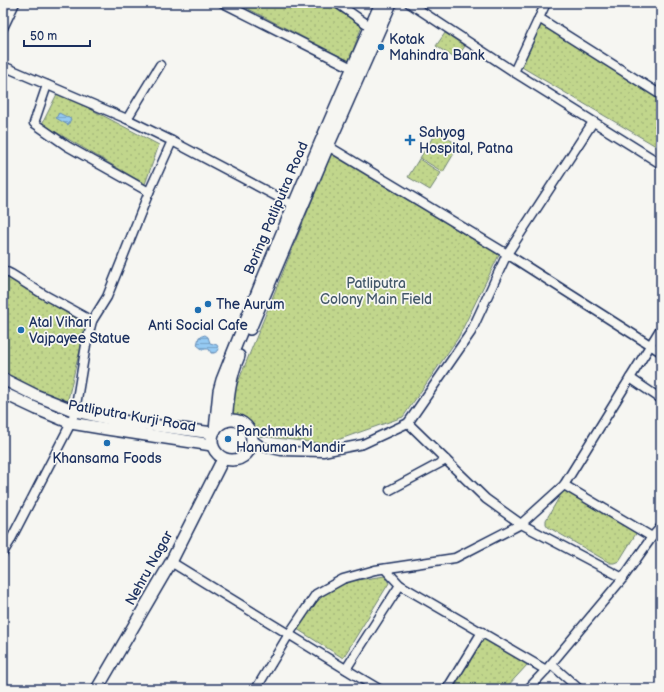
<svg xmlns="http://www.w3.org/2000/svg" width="664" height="692" viewBox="0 0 664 692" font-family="'Balsamiq Sans',sans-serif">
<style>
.grass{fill:url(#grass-dots);stroke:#6e8275}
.water{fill:url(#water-rules);stroke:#648cb7}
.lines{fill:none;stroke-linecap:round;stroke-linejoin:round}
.street-casing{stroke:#1b2f5e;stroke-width:11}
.secondary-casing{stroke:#1b2f5e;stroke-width:14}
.street{stroke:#f6f6f2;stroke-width:8}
.secondary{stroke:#f6f6f2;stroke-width:11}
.poi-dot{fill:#1f6fb2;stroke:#f6f6f2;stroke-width:1.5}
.labels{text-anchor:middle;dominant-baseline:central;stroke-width:3.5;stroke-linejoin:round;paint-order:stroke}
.poi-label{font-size:14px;fill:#1b2f5e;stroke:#f6f6f2;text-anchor:start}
.street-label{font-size:14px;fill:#1b2f5e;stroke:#f6f6f2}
.park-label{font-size:14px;fill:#44596a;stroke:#f6f6f2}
</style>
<defs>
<pattern id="grass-dots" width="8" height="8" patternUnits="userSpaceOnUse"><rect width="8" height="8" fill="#c1d68c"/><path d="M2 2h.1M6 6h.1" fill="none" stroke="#a5b87b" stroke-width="1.8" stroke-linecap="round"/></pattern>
<pattern id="water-rules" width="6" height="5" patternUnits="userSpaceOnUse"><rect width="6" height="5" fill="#95caf3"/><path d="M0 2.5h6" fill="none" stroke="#79a4c8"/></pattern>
</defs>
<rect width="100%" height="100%" fill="#f6f6f2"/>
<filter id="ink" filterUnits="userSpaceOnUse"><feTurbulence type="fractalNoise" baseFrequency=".025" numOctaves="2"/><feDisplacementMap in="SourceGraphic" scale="8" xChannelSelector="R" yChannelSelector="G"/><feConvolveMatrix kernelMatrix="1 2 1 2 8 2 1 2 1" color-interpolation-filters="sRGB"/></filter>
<g filter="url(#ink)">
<!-- grass -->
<g class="grass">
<path d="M237,3h90l35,23 -13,35z"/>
<path d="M540,23l121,77v49l-141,-83z"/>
<path d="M445,33l20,13 -9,13 -20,-13z"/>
<path d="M58,92l101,53 -14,39 -103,-60z"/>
<path d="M436,132l23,13 -16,27 -23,-14z"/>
<path d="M331,154l168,101 -41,83 -55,79 -77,27 -67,-8 -14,-12 -13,-2 2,-30z"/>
<path d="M419,159l22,14 -11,17 -22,-13z"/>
<path d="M3,275l84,50 -12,44 -9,39 -63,-29z"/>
<path d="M564,489l73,43 -18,29 -5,2h-4l-62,-36 -2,-3v-4z"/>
<path d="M385,576l4,7 -46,75 -46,-29 10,-17 20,-20 17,-10z"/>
<path d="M484,639l44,25 -23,25h-53z"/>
</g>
<!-- water -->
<g class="water">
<path d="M59,113l12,6 -3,6 -12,-7z"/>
<path d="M205,335l3,2 2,6 7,2 2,4 -1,2 -4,2h-3l-2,-4h-7l-5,-4 2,-8z"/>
</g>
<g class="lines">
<defs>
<g id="street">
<path d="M223,3l129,65"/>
<path d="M337,3l34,24"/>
<path d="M409,3l105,69 147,92"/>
<path d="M539,18l122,77"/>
<path d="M3,28l12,-25"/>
<path d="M3,66l124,53 45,22 121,64"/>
<path d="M514,72l32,-69"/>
<path d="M47,85l-13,38 33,23 82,46"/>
<path d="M127,119l33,-54"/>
<path d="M323,143l184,111 154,98"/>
<path d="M3,270l8,4 32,20 49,27"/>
<path d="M630,378l31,21"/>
<path d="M408,423l78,76 35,25 102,54"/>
<path d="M253,440l10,7 18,4 42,1 40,-8 45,-21 63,-91 36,-78 86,-132"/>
<path d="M564,485l88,52"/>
<path d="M390,490l56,-30"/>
<path d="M3,537l7,4"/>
<path d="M3,553l7,-12 61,-118 4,-12 11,-66 6,-24 15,-24 42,-105 23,-51"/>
<path d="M171,562l181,111 27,16"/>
<path d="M385,569l15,16 146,85"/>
<path d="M551,664l28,25"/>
<path d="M346,669l54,-84"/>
<path d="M256,689l33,-55 27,-40 27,-15 32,-9 80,-12 66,-34 43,-39 97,-157"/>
<path d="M447,689l35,-57"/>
<path d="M528,689l18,-19 77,-92 29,-41 9,-10"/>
</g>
<g id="secondary">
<path d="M250,329l78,-183 63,-143"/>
<path d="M3,379l32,16 40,16 39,9 99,13"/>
<path d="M3,393l34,16 34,14 36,6 105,16"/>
<circle cx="232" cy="440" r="20"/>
<path d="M226,421c2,-22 4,-45 13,-65"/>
<path d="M215,430l4,-39 3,-11c50,-127 104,-252 159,-377"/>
<path d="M97,689l74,-127 52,-103"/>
</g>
</defs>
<!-- street casing -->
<use href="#street" class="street-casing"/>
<!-- secondary casing -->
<use href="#secondary" class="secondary-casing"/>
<!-- street -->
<use href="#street" class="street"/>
<!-- secondary -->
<use href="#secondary" class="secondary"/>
</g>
</g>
<!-- markers -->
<g class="poi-dot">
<circle cx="381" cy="47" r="4"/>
<path d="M408 134h4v4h4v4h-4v4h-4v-4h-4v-4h4z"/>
<circle cx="208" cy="304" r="4"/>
<circle cx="198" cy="310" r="4"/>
<circle cx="21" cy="330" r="4"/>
<circle cx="228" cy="439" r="4"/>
<circle cx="107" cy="443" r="4"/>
</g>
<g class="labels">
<!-- poi labels -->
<g class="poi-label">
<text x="389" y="39">Kotak<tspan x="389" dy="16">Mahindra Bank</tspan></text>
<text x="419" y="132">Sahyog<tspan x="419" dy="16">Hospital, Patna</tspan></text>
<text x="216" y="304">The Aurum</text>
<text x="29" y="322">Atal Vihari<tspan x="29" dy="16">Vajpayee Statue</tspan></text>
<text x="198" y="325" text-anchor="middle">Anti Social Cafe</text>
<text x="236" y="431">Panchmukhi<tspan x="236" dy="16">Hanuman Mandir</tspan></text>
<text x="107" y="458" text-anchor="middle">Khansama Foods</text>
</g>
<!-- street labels -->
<g class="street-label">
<text transform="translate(276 208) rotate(-67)">Boring Patliputra Road</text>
<text transform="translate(132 416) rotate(10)">Patliputra Kurji Road</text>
<text transform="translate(149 568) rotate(-61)">Nehru Nagar</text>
</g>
<!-- park labels -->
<g class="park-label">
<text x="376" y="283">Patliputra<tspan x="376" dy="16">Colony Main Field</tspan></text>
</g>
</g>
<!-- margin -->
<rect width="664" height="692" fill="none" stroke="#f6f6f2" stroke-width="16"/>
<rect x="8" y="8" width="648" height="676" fill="none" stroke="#1b2f5e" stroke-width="1.5" filter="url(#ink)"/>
<!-- scale -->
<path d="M24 40v6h66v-6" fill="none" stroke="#1b2f5e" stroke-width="2"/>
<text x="30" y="40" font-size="12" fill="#1b2f5e" stroke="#f6f6f2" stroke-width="3" paint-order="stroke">50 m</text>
</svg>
